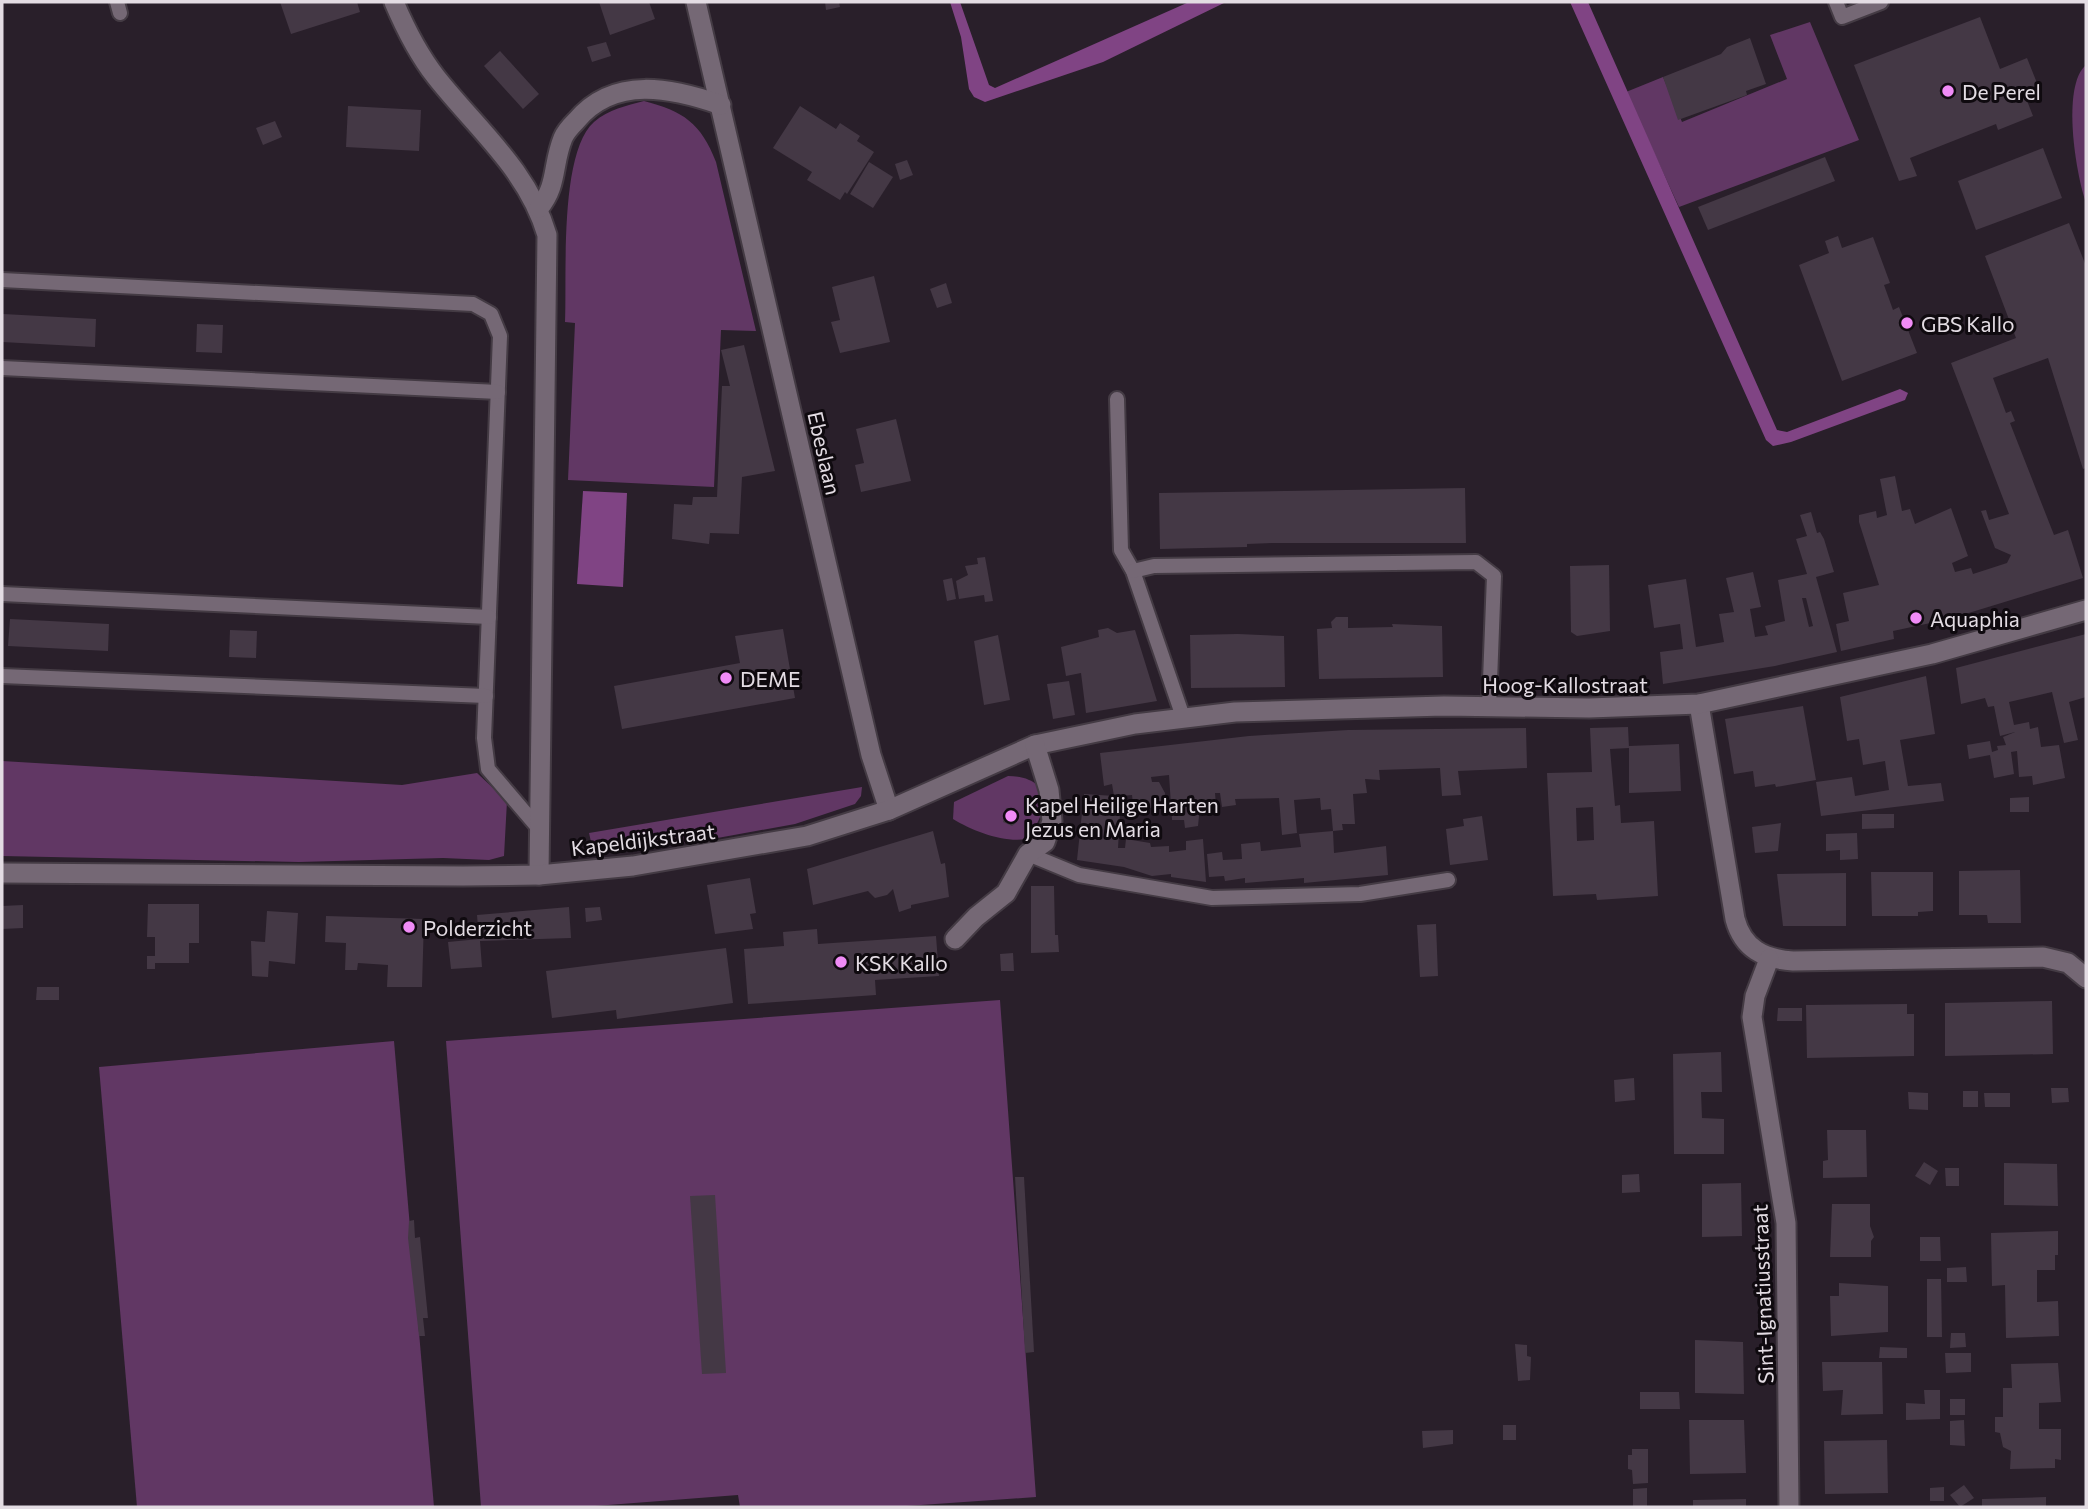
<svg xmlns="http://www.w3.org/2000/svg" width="2088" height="1509" viewBox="0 0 2088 1509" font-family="Commissioner,sans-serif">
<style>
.green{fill:#613764}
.water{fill:#804484}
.building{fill:#443845;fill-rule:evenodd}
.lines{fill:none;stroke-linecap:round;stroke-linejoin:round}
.service-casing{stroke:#443b44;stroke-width:18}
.minor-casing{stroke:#443b44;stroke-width:23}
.service{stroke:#756875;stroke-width:14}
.minor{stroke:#756875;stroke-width:19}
.poi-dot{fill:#f08bf6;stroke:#0f0a0f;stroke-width:2.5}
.labels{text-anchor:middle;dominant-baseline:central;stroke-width:6;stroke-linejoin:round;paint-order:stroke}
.poi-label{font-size:21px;fill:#e3dce3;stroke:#0f0a0f;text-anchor:start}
.street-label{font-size:21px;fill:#e3dce3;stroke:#0f0a0f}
</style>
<rect width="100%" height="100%" fill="#291f2a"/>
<!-- green -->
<g class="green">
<path d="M1810,22l49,118 -180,67 -53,-115 37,-15 19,45 105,-43 -17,-44z"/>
<path d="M2086,65v138c-10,-28 -25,-117 0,-138z"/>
<path d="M644,101c39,10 57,22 72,61l40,169 -35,-1 -7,157 -146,-7 7,-157 -10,-1c2,-47 -6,-169 29,-200 15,-13 32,-16 50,-21z"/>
<path d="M2,761l400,24 75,-12 30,28 -3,55 -15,4 -46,-2 -144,4 -297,-6z"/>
<path d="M1008,776c46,1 41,35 19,63 -24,4 -54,-8 -74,-20l1,-17z"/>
<path d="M862,787l-1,9 -6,8 -60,20 -83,15 -2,-7 -13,3v6l-96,12 -9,-7 -3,-13z"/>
<path d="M1000,1000l36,497 -144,10h-152l-2,-12 -156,12h-101l-35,-466z"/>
<path d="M394,1041l40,466h-297l-38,-440z"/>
</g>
<!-- water -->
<g class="water">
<path d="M950,2h10l29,83 6,3 194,-86h37l-123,60 -118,40 -11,-5 -5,-8 -8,-52z"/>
<path d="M1570,2h18l189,428 10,2 113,-43 8,4 -3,7 -114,42 -18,4 -7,-6z"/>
<path d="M583,491l44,2 -4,94 -46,-3z"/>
</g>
<!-- building -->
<g class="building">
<path d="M280,2h77l3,10 -69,22z"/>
<path d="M599,2h50l6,17 -45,16z"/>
<path d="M825,2h14l1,5 -14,3z"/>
<path d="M1980,17l20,52 27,-11 12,30 -15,5 9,23 -35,14 -2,-6 -86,34 7,18 -18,5 -45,-116z"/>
<path d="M1750,38l16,46 -20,7 1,4 -69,25 -15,-43 58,-23 6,-7z"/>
<path d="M606,42l5,14 -19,6 -5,-15z"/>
<path d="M500,51l39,43 -16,15 -39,-43z"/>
<path d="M348,106l73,4 -2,41 -73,-4z"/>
<path d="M800,106l36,23 4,-6 20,13 -3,5 17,11 -27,42 -2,-2 -5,8 -33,-20 5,-8 -39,-24z"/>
<path d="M275,121l7,16 -19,8 -7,-17z"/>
<path d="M2043,148l19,50 -86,32 -18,-49z"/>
<path d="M1825,157l10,24 -127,49 -10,-23z"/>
<path d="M907,160l6,15 -13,5 -5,-16z"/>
<path d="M869,162l24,15 -20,31 -23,-14z"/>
<path d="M2069,223l17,43v202l-3,1 -35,-111 -55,20 13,35 5,-2 4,10 -5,2 44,112 14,-5 15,48 -134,41 -56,12 1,8 -53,12 -5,-27 13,-3 -6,-28 36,-8 -20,-63v-7l17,-4 1,7 10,-3 -7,-36 15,-3 7,35 8,-2 5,15 36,-16 17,48 -16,7 3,9 16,-4 2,6 34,-11 4,-8 -16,-7 -14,-37 5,-1 3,10 20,-6 -58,-151 65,-25 -31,-82z"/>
<path d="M1838,236l4,12 31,-11 17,46 -6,2 9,25 6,-3 18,46 -75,28 -43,-116 30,-12 -4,-12z"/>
<path d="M874,276l16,66 -50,11 -9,-31 9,-2 -8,-33z"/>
<path d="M946,283l6,20 -15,5 -7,-19z"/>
<path d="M3,314l93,5 -1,28 -93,-5z"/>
<path d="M197,324l26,1 -1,28 -26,-1z"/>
<path d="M744,345l31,126 -33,6 -3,57 -29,-1 -1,11 -37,-5 2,-35 18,1 1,-8h24l5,-111h8l-9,-36z"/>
<path d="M896,419l15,62 -50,11 -6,-27 9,-2 -8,-34z"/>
<path d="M1465,488l1,55h-193l-26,1v3l-87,2 -1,-56z"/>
<path d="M1811,512l6,21 3,-1 4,7 10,33 -18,5 21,75 -62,14 -112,18 -3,-32 23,-3 -3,-25 -26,4 -6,-43 38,-6 10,68 28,-5 -5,-28 15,-2 -8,-34 27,-6 8,35 -11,2 5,28 13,-2 -3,-9 20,-5 -7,-41 29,-6 -11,-35 11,-3 -7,-21zM1802,598h4l7,28 -4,1z"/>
<path d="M985,557l8,44 -8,1 -1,-7 -25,4 -3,-18 12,-6 -3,-9 13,-2 -1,-6z"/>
<path d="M1609,565l1,66 -33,5 -6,-4 -1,-66z"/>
<path d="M952,578l4,21 -9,2 -4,-21z"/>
<path d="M1336,617h12v11l45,-1 -1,-3 50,2 1,51 -124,2 -2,-50 15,-1 -1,-6z"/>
<path d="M10,619l99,5 -1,27 -100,-5z"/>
<path d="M1108,628l9,5 18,-3 22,71 -71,12 -5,-40 -15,3 -5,-29 38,-10 -1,-7z"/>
<path d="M783,629l12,69 -173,31 -8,-43 126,-23 -5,-27z"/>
<path d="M230,630l27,1 -1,27 -27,-1z"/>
<path d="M1238,634l46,2 1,51 -94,1 -1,-53z"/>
<path d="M2086,634v63l-17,5 9,38 -14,3 -12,-51 -43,10 5,23 15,-3 1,7 8,-2 3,20 18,-2 6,33 -32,7 -1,-9 -13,1 -2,-26 -6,1 3,22 -20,4 -4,-23 -21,4 -2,-14 23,-4 2,11 6,-2 -1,-4 9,-1 -3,-8 12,-5 -15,4 -6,-30 -6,1 -3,-9 -24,6 -5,-36z"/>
<path d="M998,635l12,65 -26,5 -10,-64z"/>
<path d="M1926,676l9,58 -35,6 8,46 33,-3 3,18 -123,15 -5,-34 36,-5 3,19 34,-6 -4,-29 -22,4 -4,-26 -12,2 -7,-44z"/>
<path d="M1069,681l6,34 -22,4 -6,-35z"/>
<path d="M1803,706l13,74 -40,7 -1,-3 -20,3 -2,-16 -19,3 -9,-55z"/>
<path d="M1628,727l1,21 -19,1 5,57 5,-1 1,18 33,-2 4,75 -61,4 -1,-6 -43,2 -6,-123 45,-1 -2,-44zM1593,807l1,33 -17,1 -1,-33z"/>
<path d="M1526,728l1,40 -69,3 3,24 -19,1 -2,-28 -61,2 1,10 -15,-1 2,14 -14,1 2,30h-13l1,6 -10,1 -2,-22 -10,1 -1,-12 -26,2 3,33 -15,2 -3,-37 -44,1 1,6 -14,2 -2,-14h-5l1,12 -16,1 -2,20 -13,2 -1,-8h-12l-3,-45 -18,2 1,5h7l6,11 -1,13 -16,2 -1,-5 -14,1 -1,-9 -11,1 -3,52h7l1,-9 24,4 1,4 18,-1v6l17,-2v-9l17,-2 3,43 -35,-5v-3l-19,2 -28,-9 -47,-7 7,-66 30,2 -2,-12 -8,2 -4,-33 149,-17 99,-6z"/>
<path d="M1679,744l2,47 -52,2v-47z"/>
<path d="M2029,797v15h-19v-14z"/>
<path d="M1006,808l12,3 -2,12 -4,3 -9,-4z"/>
<path d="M1862,814h32v14l-32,1z"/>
<path d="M1482,816l6,44 -38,5 -4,-36 18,-3 -1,-7z"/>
<path d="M1781,823l-3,28 -23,2 -3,-26z"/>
<path d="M933,831l8,33 4,-1 4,34 -38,8v3l-12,4 -6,-23 -6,6 -12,3 -7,-7 -55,14 -6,-36z"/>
<path d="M1333,831l1,22 52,-7 2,29 -84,8v-5l-59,5v-5l-20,3 -1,-5 -15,1 -2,-23 15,-2 1,8 19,-1 -1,-15 19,-2 1,9 40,-4 -2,-13z"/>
<path d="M1857,833l1,26 -18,1v-10l-14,1v-17z"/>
<path d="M2020,870l1,53h-33l-1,-8h-28v-44z"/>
<path d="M1871,872h62v39l-15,1v4h-46z"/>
<path d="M1846,873v53h-63l-6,-52z"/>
<path d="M750,878l6,35 -6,1 3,15 -38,5 -8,-49z"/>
<path d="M1031,886h23l1,49h3l1,17 -28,1z"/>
<path d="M148,904h51v39h-10v20h-34v6h-8v-13h8v-19h-8z"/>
<path d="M23,905v23l-21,1v-23z"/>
<path d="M569,907l2,31 -91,3 2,26 -31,2 -3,-27 31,-3 -2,-24z"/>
<path d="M600,907l2,13 -16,2 -1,-14z"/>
<path d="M267,911l31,2 -3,51 -26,-3 -1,16 -16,-1 -1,-35 14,1z"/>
<path d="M326,916l98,3 -2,68h-35l1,-22 -30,-2 -1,7h-12l1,-27 -21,-1z"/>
<path d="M1436,924l2,52 -18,1 -3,-52z"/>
<path d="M817,929l1,15 118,-8 3,40 -64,4 1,15 -128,9 -4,-55 40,-3 -1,-14z"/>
<path d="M726,948l7,55 -116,16 -1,-9 -64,8 -6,-47z"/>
<path d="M1013,953l1,18h-13l-1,-17z"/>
<path d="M37,987h22v13h-23z"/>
<path d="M2052,1001l1,53 -108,2v-53z"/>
<path d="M1907,1004v10h7v42l-107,2 -1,-53z"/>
<path d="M1778,1008h24v13h-25z"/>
<path d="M1721,1052l1,40h-21l1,26 22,1v35h-50l-1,-100z"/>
<path d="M1634,1078l1,22 -20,2 -1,-22z"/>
<path d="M2051,1088h17l1,14 -17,1z"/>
<rect x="1963" y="1091" width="15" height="16"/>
<path d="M1908,1092l20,1v17l-19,-1z"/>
<path d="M1984,1093h26v14h-25z"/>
<path d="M1827,1130h39l1,47 -44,1v-17l5,-1z"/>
<path d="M1924,1162l14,9 -8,14 -15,-9z"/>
<path d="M2004,1163l53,1 1,42 -54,-1z"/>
<path d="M1945,1168h14v18h-13z"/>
<path d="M1639,1174l1,18 -18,1v-18z"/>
<path d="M1015,1177h9l10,175 -9,1z"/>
<path d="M1741,1183l1,53 -40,1v-53z"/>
<path d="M715,1195l11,178 -24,1 -12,-178z"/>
<path d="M1832,1204h38v22l4,11 -3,4v16h-41z"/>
<path d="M414,1220l1,18 5,-1 8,81h-5l2,18h-6l-11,-98 1,-17z"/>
<path d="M2058,1231v24h-3v15h-18v32l21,-1 1,35 -53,2 -1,-53 -13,1 -1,-53z"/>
<path d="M1920,1237h20l1,24h-21z"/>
<path d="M1966,1267l1,15h-20v-14z"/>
<path d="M1927,1279h14l1,58h-15z"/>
<path d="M1839,1283l49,3v46l-57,4 -1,-40h9z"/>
<path d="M1951,1333h14l1,14 -16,1z"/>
<path d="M1695,1340l48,2 1,52 -49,-1z"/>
<path d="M1515,1344l12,1v11l4,1 -1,23 -12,1z"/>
<path d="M1880,1347l27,1v10h-28z"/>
<path d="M1945,1353h26v19l-25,1z"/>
<path d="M1822,1362h60l1,52 -42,1 2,-25 -20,1z"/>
<path d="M2058,1363l3,39 -22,1v26h22v31l-6,-1v9l-45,1 1,-18 -8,-4 -3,-14 -5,-1v-15h8v-29h9l-1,-24z"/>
<path d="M1924,1390h16v29l-34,1v-17l19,1z"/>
<path d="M1640,1392h39l1,17h-40z"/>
<rect x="1950" y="1399" width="15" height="16"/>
<path d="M1689,1420h55l2,53 -56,1z"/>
<path d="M1964,1420l1,26 -15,-1v-24z"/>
<rect x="1503" y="1425" width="13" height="15"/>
<path d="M1453,1430v14l-30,4 -1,-17z"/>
<path d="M1887,1440l1,53 -63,1 -1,-53z"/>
<path d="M1632,1449h16v34l-15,1 -1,-14 -4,-1v-14h4z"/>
<path d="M1964,1485l10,13 -14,9 -10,-12z"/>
<path d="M1944,1487v14h-14v-13z"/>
<path d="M1647,1488v19h-14v-18z"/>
<path d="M2046,1497v10h-64v-8z"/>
<path d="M1746,1499v8h-53v-7z"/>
</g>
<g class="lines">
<defs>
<g id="service">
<path d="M117,2l3,11"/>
<path d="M1836,2l6,15 39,-15"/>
<path d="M2,280l471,24 18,10 9,22 -16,402 4,31 52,61"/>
<path d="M2,368l496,24"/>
<path d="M1117,399l4,151 12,21 50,146"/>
<path d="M1133,571l21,-5 322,-4 18,14 -5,131"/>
<path d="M2,594l487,23"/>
<path d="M2,676l484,20"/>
<path d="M1028,854l51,21 133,23 148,-4 88,-14"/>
</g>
<g id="minor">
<path d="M394,2c11,26 24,52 42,75 41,52 92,93 111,158l-8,640"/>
<path d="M696,2l175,753 18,55"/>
<path d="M539,208c19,-23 13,-43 24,-70 3,-7 8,-12 13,-17 38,-46 96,-33 145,-16"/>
<path d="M1699,704l36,215c8,30 29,40 58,42l250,-4 25,6 18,15"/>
<path d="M2,873l461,3 76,-1 94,-9 174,-30 82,-26 146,-65 100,-21 100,-12 209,-6 145,2 110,-4 233,-50 154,-44"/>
<path d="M955,939l21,-22 30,-24 22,-39 17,-12 7,-21 -3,-31 -14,-45"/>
<path d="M1769,959l-14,37 -3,21 34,206 3,284"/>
</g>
</defs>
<!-- service casing -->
<use href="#service" class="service-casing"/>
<!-- minor casing -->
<use href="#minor" class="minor-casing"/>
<!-- service -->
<use href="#service" class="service"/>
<!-- minor -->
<use href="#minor" class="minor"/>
</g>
<!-- markers -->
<g class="poi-dot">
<circle cx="1948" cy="91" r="7"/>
<circle cx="1907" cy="323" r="7"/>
<circle cx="1916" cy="618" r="7"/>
<circle cx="726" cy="678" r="7"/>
<circle cx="1011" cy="816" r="7"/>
<circle cx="409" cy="927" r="7"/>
<circle cx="841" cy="962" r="7"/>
</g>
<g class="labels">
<!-- poi labels -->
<g class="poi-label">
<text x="1962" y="91">De Perel</text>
<text x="1921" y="323">GBS Kallo</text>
<text x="1930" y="618">Aquaphia</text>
<text x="740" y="678">DEME</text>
<text x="1025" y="804">Kapel Heilige Harten<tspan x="1025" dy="24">Jezus en Maria</tspan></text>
<text x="423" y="927">Polderzicht</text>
<text x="855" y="962">KSK Kallo</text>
</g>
<!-- street labels -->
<g class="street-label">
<text transform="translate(825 453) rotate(77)">Ebeslaan</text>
<text x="1565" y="684">Hoog-Kallostraat</text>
<text transform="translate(643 839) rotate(-7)">Kapeldijkstraat</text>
<text transform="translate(1762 1294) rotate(-92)">Sint-Ignatiusstraat</text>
</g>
</g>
<!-- border -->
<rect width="2088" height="1509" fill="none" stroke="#e3dce3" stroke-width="7"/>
</svg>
